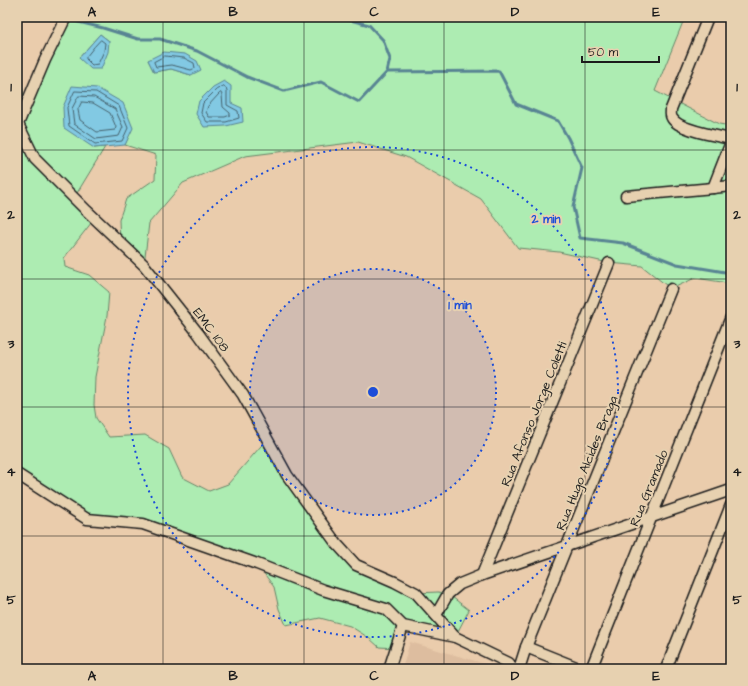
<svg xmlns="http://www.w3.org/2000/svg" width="748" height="686" viewBox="0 0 748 686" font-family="'Architects Daughter',sans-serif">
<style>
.built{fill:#ddbd9f}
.green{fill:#adecb2;stroke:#648467;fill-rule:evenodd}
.water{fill:#82c9e3;stroke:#598493}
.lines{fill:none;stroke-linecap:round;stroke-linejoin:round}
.shore{stroke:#45616c;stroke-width:1}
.stream{stroke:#598493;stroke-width:3}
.street-casing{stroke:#1c1c1c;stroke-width:13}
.street{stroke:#e7d1b0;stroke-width:10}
.grid{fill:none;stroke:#1c1c1c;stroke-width:1;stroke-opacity:0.55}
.ring{fill:none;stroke:#1d4ed8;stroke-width:2;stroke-dasharray:2 4}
.labels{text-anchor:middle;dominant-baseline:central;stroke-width:4;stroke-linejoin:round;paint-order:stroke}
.street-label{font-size:13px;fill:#1c1c1c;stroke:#e7d1b0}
.centre{fill:#1d4ed8;stroke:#e7d1b0;stroke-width:2}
.ring-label{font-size:12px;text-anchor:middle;font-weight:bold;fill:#1d4ed8;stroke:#e7d1b0;stroke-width:4;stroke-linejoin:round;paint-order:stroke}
.neatline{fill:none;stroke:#1c1c1c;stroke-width:1.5}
.grid-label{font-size:13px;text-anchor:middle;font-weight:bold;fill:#1c1c1c}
</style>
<rect width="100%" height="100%" fill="#eaccac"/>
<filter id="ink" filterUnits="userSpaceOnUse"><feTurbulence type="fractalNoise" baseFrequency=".025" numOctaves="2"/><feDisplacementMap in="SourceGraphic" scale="8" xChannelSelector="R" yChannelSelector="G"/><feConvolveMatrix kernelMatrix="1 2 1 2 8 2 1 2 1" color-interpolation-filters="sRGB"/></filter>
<g filter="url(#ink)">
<!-- built -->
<path class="built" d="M410,642l93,27h-101z"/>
<!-- green -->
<path class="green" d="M66,17h619l-30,74 64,33 12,2v160l-9,-4 -27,-4 -24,11 -29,-23 -33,-3 -50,-11 -41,-4 -37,-49 -75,-42 -48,-15 -113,14 -62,27 -34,40 -5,42 -24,-23 -1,-22 7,-21 29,-20 1,-24 -31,-10 7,-17 -38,20 11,-1 -31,51 21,20 -31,40 1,9 24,8 20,17 -2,24 -12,61 -1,28 2,13 13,19 36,-2 24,14 13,28 27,14 19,-7 39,-45 89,126 60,28 22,-1 10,2 21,16 -14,27 -52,-11 -7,22 -17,-1 -10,-9 -19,-12 -30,-8 -34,7 -7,-16 -5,-22 -17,-23 -114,-40 -56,-5 -70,-45v-421l8,53zM100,34l9,7 -30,17zM148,60l43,15 -20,-6 -17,3z"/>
<!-- water -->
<g class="water">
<path d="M100,34l9,7 -1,11 -7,17h-10l-12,-11z"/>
<path d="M164,52l21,2 12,7 4,9 -10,5 -20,-6 -17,3 -6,-12z"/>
<path d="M224,81l7,5v17l11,5 1,14 -17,4 -22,1 -8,-13 3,-13 14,-14z"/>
<path d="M72,86l25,2 26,15 10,25 -8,17 -31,3 -30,-20 -1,-21z"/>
</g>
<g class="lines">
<!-- shore -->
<g class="shore">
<path d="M101,40l4,3 -1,8 -6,13 -6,1 -6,-6v-2l8,-10z"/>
<path d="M165,56l19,2 10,5 1,5 -4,2 -19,-5 -16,2 -2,-5z"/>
<path d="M224,86l3,4v15l11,6 1,7 -13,4h-19l-6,-9 2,-10 13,-13z"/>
<path d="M75,91l21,1 23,14 9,22 -6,13 -27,3 -26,-18 -2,-18z"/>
<path d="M221,93l1,2 1,12 7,6v2l-5,2h-16l-3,-5 2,-6 11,-12z"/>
<path d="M79,96l15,1 21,12 8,18 -4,9 -23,3 -22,-15 -2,-15z"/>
<path d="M82,102l11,1 17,10 6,14 -1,3 -18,2 -17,-12 -2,-10z"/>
</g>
<!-- stream -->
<g class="stream">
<path d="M58,17l45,11 35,11h22l37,12 50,26 37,14 37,-9 38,20 28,-30 112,-1 17,33 42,17 10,17 14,30 -9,39 7,31 43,5 54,21 54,9"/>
<path d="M339,17l30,8 14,15 7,19 -3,13"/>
</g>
<defs>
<g id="street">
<path d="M66,17l-21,43 -27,64 17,35 52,52 57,54 54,68 45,62 44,80 49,68 20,22 39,17 21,11 39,44"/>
<path d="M708,17l-37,92c0,3 -1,6 1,9 6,12 46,18 59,21"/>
<path d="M731,142l-18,46 18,-2"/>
<path d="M626,196l87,-8"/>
<path d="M17,474l70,45 56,5 114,40 66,26 63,19 17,17 52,11 54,26 4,6"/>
<path d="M482,575l127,-312"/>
<path d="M436,615l12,-21 12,-10 22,-9 249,-85"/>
<path d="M526,647l55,22"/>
<path d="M389,669l14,-43"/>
<path d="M519,669l7,-22 145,-358"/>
<path d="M591,669l140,-352"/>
<path d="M666,669l65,-164"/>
</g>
</defs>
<!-- street casing -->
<use href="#street" class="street-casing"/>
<!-- street -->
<use href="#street" class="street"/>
</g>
</g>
<!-- grid -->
<path class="grid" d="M163,17v652M304,17v652M444,17v652M585,17v652M17,150h714M17,279h714M17,407h714M17,536h714"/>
<!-- distance rings -->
<circle cx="373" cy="392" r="123" fill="#1d4ed8" fill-opacity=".12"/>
<g class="ring">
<circle cx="373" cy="392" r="123"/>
<circle cx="373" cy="392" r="245"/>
</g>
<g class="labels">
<!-- street labels -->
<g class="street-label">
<text transform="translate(211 330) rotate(53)">EMC 108</text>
<text transform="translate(534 414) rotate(-68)">Rua Afonso Jorge Coletti</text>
<text transform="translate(587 463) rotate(-68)">Rua Hugo Alcides Braga</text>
<text transform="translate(649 488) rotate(-68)">Rua Gramado</text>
</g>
</g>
<circle cx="373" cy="392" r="6" class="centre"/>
<g class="ring-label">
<text x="546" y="223">2 min</text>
<text x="460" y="309">1 min</text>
</g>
<!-- margin -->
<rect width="748" height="686" fill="none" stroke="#e7d1b0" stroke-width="44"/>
<!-- scale -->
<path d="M582 56v6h77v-6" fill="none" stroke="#1c1c1c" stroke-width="2"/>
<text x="588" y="56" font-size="12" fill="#1c1c1c" stroke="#e7d1b0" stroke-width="3" paint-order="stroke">50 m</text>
<rect x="22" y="22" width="704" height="642" class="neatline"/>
<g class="grid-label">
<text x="92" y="16">A</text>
<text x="233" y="16">B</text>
<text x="374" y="16">C</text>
<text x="515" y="16">D</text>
<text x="656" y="16">E</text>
<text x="11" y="91">1</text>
<text x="737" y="91">1</text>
<text x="11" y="219">2</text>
<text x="737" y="219">2</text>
<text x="11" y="348">3</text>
<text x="737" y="348">3</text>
<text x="11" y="476">4</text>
<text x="737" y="476">4</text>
<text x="11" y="604">5</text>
<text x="737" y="604">5</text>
<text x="92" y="680">A</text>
<text x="233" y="680">B</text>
<text x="374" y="680">C</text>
<text x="515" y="680">D</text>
<text x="656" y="680">E</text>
</g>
</svg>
